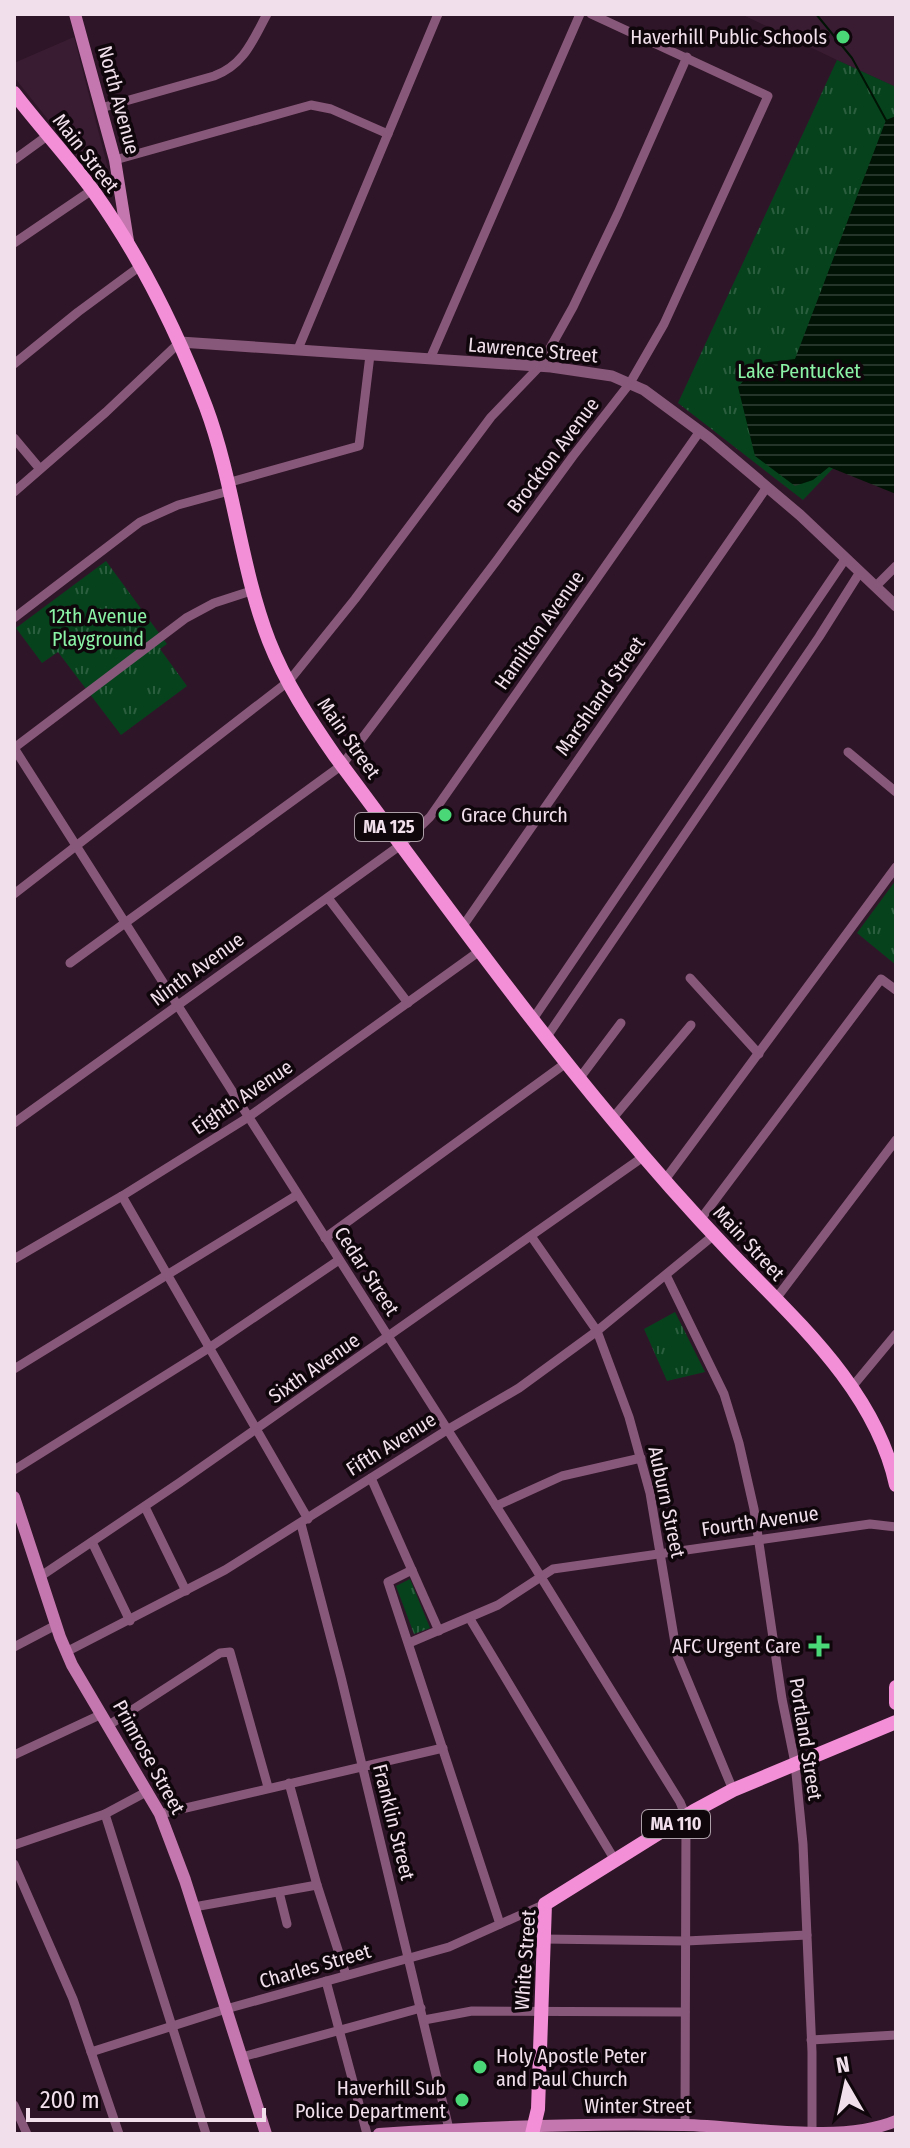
<svg xmlns="http://www.w3.org/2000/svg" width="910" height="2148" viewBox="0 0 910 2148" font-family="'Fira Sans Condensed',sans-serif">
<style>
.built{fill:#3a1c32}
.park{fill:url(#park-tufts)}
.water{fill:url(#water-rules)}
.lines{fill:none;stroke-linecap:round;stroke-linejoin:round}
.stream{stroke:#001304;stroke-width:2}
.minor{stroke:#88587a;stroke-width:9}
.tertiary{stroke:#88587a;stroke-width:11}
.secondary{stroke:#c477ae;stroke-width:12}
.primary{stroke:#f38fd7;stroke-width:14}
.poi-dot{fill:#49d778;stroke:#0f060c;stroke-width:3}
.labels{text-anchor:middle;dominant-baseline:central;stroke-width:7;stroke-linejoin:round;paint-order:stroke}
.shield{fill:#0f060c;stroke:#ad9fa8;stroke-width:2}
.shield-label{font-size:18px;font-weight:bold;fill:#f1e0eb}
.poi-label{font-size:20px;fill:#f1e0eb;stroke:#0f060c;text-anchor:end}
.street-label{font-size:20px;fill:#f1e0eb;stroke:#0f060c}
.park-label{font-size:20px;fill:#8af3a5;stroke:#0f060c}
</style>
<defs>
<pattern id="park-tufts" width="24" height="20" patternUnits="userSpaceOnUse" patternTransform="scale(2)"><rect width="24" height="20" fill="#06431d"/><path d="M3 7l-1-3M5 7V3M7 7l1-3M15 17l-1-3M17 17v-4M19 17l1-3" fill="none" stroke="#2b5e3e"/></pattern>
<pattern id="water-rules" width="6" height="5" patternUnits="userSpaceOnUse" patternTransform="scale(2)"><rect width="6" height="5" fill="#001304"/><path d="M0 2.5h6" fill="none" stroke="#263529"/></pattern>
</defs>
<rect width="100%" height="100%" fill="#2e1527"/>
<!-- built -->
<g class="built">
<path d="M741,14h155v73l-59,-27z"/>
<path d="M74,37l39,151 -1,5 -6,-1 -92,-115v-14z"/>
</g>
<!-- park -->
<g class="park">
<path d="M837,60l59,27v400l-56,-26 -37,39 -125,-97z"/>
<path d="M106,561l61,83 -7,5 27,37 -66,49 -63,-83 -16,11 -26,-35z"/>
<path d="M896,880v85l-39,-32z"/>
<path d="M675,1312l30,60 -38,9 -23,-52z"/>
<path d="M410,1579l20,49 -16,6 -18,-48z"/>
</g>
<!-- water -->
<path class="water" d="M896,116v378l-67,-27 -16,13 -18,6 -40,-30 -17,-69 21,-24 36,-4 91,-239z"/>
<g class="lines">
<!-- stream -->
<path class="stream" d="M816,14l36,44 34,62"/>
<!-- minor -->
<g class="minor">
<path d="M101,108l113,-32c30,-11 39,-36 53,-62"/>
<path d="M14,160l33,-24"/>
<path d="M115,160l196,-55 20,4 57,25"/>
<path d="M14,243l78,-53"/>
<path d="M298,349l140,-335"/>
<path d="M430,359l150,-345"/>
<path d="M14,364l64,-52 61,-45"/>
<path d="M14,438l26,31"/>
<path d="M227,483l132,-37 11,-91"/>
<path d="M14,492l92,-80 74,-70"/>
<path d="M876,586l20,-20"/>
<path d="M14,618l126,-96 38,-17 51,-14"/>
<path d="M14,748l517,813 149,241 6,15 -1,308"/>
<path d="M14,748l172,-130 28,-15 40,-13"/>
<path d="M848,752l48,40"/>
<path d="M14,894l275,-213 66,-82 136,-182 49,-51 33,-59 45,-94 69,-156"/>
<path d="M328,898l80,105"/>
<path d="M463,926l304,-439"/>
<path d="M70,963l272,-198 155,-205 76,-104 57,-73 34,-59 104,-228 -177,-82"/>
<path d="M690,978l69,76"/>
<path d="M533,1019l313,-461"/>
<path d="M546,1038l273,-401 41,-65"/>
<path d="M579,1079l42,-56"/>
<path d="M612,1119l79,-94"/>
<path d="M14,1123l388,-279 28,-27 270,-386"/>
<path d="M664,1181l232,-314"/>
<path d="M122,1196l186,323"/>
<path d="M700,1220l181,-241 15,11"/>
<path d="M531,1236l66,95 32,86 21,76 27,162 56,135"/>
<path d="M325,1238l241,-175"/>
<path d="M14,1259l108,-63 125,-78 234,-168"/>
<path d="M666,1275l58,119 15,49 15,66 28,190 13,64 8,81 9,208v79"/>
<path d="M775,1300l121,-160"/>
<path d="M14,1369l283,-174"/>
<path d="M852,1387l44,-53"/>
<path d="M14,1470l195,-122 130,-88"/>
<path d="M371,1478l68,153"/>
<path d="M496,1506l66,-30 79,-18"/>
<path d="M145,1507l41,84"/>
<path d="M301,1524l40,153 108,452"/>
<path d="M92,1542l38,79"/>
<path d="M412,1570l-24,12 112,342"/>
<path d="M41,1576l138,-93 464,-326"/>
<path d="M470,1619l146,243"/>
<path d="M409,1643l89,-38 55,-36 317,-45 26,3"/>
<path d="M14,1647l42,-22"/>
<path d="M66,1652l159,-82 222,-140 72,-42 78,-57 117,-96"/>
<path d="M109,1725l111,-72 10,-1 38,135"/>
<path d="M14,1755l88,-41"/>
<path d="M289,1783l28,102 29,90"/>
<path d="M105,1814l101,320"/>
<path d="M160,1814l283,-66"/>
<path d="M14,1845l91,-31 43,-23"/>
<path d="M14,1864l59,135 46,135"/>
<path d="M279,1892l8,32"/>
<path d="M194,1907l123,-22"/>
<path d="M543,1939l143,2 121,-6"/>
<path d="M326,1981l41,153"/>
<path d="M424,2020l48,-9 213,1"/>
<path d="M811,2040l85,-5"/>
<path d="M91,2052l135,-43 223,-62 96,-43"/>
<path d="M242,2057l179,-49"/>
<path d="M14,2105l13,29"/>
</g>
<!-- tertiary -->
<path class="tertiary" d="M180,342l371,25 61,9 32,14 65,48 91,77 96,91"/>
<!-- secondary -->
<g class="secondary">
<path d="M75,14l40,146 13,81"/>
<path d="M14,1497l46,140 12,28 88,149 25,66 81,254"/>
<path d="M379,2134c102,-7 203,-11 305,-9 62,1 154,20 212,-4"/>
</g>
<!-- primary -->
<g class="primary">
<path d="M14,93c26,34 55,65 80,99 47,66 83,139 112,215 28,75 34,159 63,234 16,41 41,79 66,115 92,123 181,248 279,365 37,45 76,89 116,131 65,68 145,137 166,233"/>
<path d="M896,1687v16"/>
<path d="M532,2134l6,-25 7,-205 149,-93 39,-21 163,-68"/>
</g>
</g>
<!-- markers -->
<g class="poi-dot">
<circle cx="843" cy="37" r="8"/>
<circle cx="445" cy="815" r="8"/>
<path d="M815 1634h8v8h8v8h-8v8h-8v-8h-8v-8h8z"/>
<circle cx="480" cy="2067" r="8"/>
<circle cx="462" cy="2100" r="8"/>
</g>
<g class="labels">
<!-- shield labels -->
<g class="shield">
<rect x="355" y="813" width="68" height="28" rx="6"/>
<rect x="642" y="1810" width="68" height="28" rx="6"/>
</g>
<g class="shield-label">
<text x="389" y="827">MA 125</text>
<text x="676" y="1824">MA 110</text>
</g>
<!-- poi labels -->
<g class="poi-label">
<text x="827" y="37">Haverhill Public Schools</text>
<text x="461" y="815" text-anchor="start">Grace Church</text>
<text x="801" y="1646">AFC Urgent Care</text>
<text x="496" y="2056" text-anchor="start">Holy Apostle Peter<tspan x="496" dy="23">and Paul Church</tspan></text>
<text x="446" y="2088">Haverhill Sub<tspan x="446" dy="23">Police Department</tspan></text>
</g>
<!-- street labels -->
<g class="street-label">
<text transform="translate(119 100) rotate(75)">North Avenue</text>
<text transform="translate(86 153) rotate(52)">Main Street</text>
<text transform="translate(533 350) rotate(5)">Lawrence Street</text>
<text transform="translate(553 455) rotate(-53)">Brockton Avenue</text>
<text transform="translate(539 630) rotate(-55)">Hamilton Avenue</text>
<text transform="translate(600 696) rotate(-55)">Marshland Street</text>
<text transform="translate(349 738) rotate(55)">Main Street</text>
<text transform="translate(197 969) rotate(-36)">Ninth Avenue</text>
<text transform="translate(242 1097) rotate(-34)">Eighth Avenue</text>
<text transform="translate(749 1243) rotate(47)">Main Street</text>
<text transform="translate(367 1271) rotate(57)">Cedar Street</text>
<text transform="translate(314 1368) rotate(-35)">Sixth Avenue</text>
<text transform="translate(391 1444) rotate(-32)">Fifth Avenue</text>
<text transform="translate(667 1502) rotate(78)">Auburn Street</text>
<text transform="translate(760 1521) rotate(-8)">Fourth Avenue</text>
<text transform="translate(806 1739) rotate(81)">Portland Street</text>
<text transform="translate(149 1757) rotate(61)">Primrose Street</text>
<text transform="translate(394 1822) rotate(76)">Franklin Street</text>
<text transform="translate(525 1960) rotate(-86)">White Street</text>
<text transform="translate(315 1966) rotate(-16)">Charles Street</text>
<text x="638" y="2106">Winter Street</text>
</g>
<!-- park labels -->
<g class="park-label">
<text x="799" y="371">Lake Pentucket</text>
<text x="98" y="616">12th Avenue<tspan x="98" dy="23">Playground</tspan></text>
</g>
</g>
<!-- border -->
<rect width="910" height="2148" fill="none" stroke="#f1e0eb" stroke-width="32"/>
<!-- north arrow -->
<g transform="translate(846 2084) rotate(351)" stroke="#0f060c" stroke-width="6" paint-order="stroke">
<path d="M0-6L14 30L0 20L-14 30Z" fill="#f1e0eb"/>
<text y="-12" font-size="22" font-weight="bold" text-anchor="middle" fill="#f1e0eb">N</text>
</g>
<!-- scale -->
<path d="M28 2108v12h236v-12" fill="none" stroke="#f1e0eb" stroke-width="4"/>
<text x="40" y="2108" font-size="24" fill="#f1e0eb" stroke="#0f060c" stroke-width="6" paint-order="stroke">200 m</text>
</svg>
